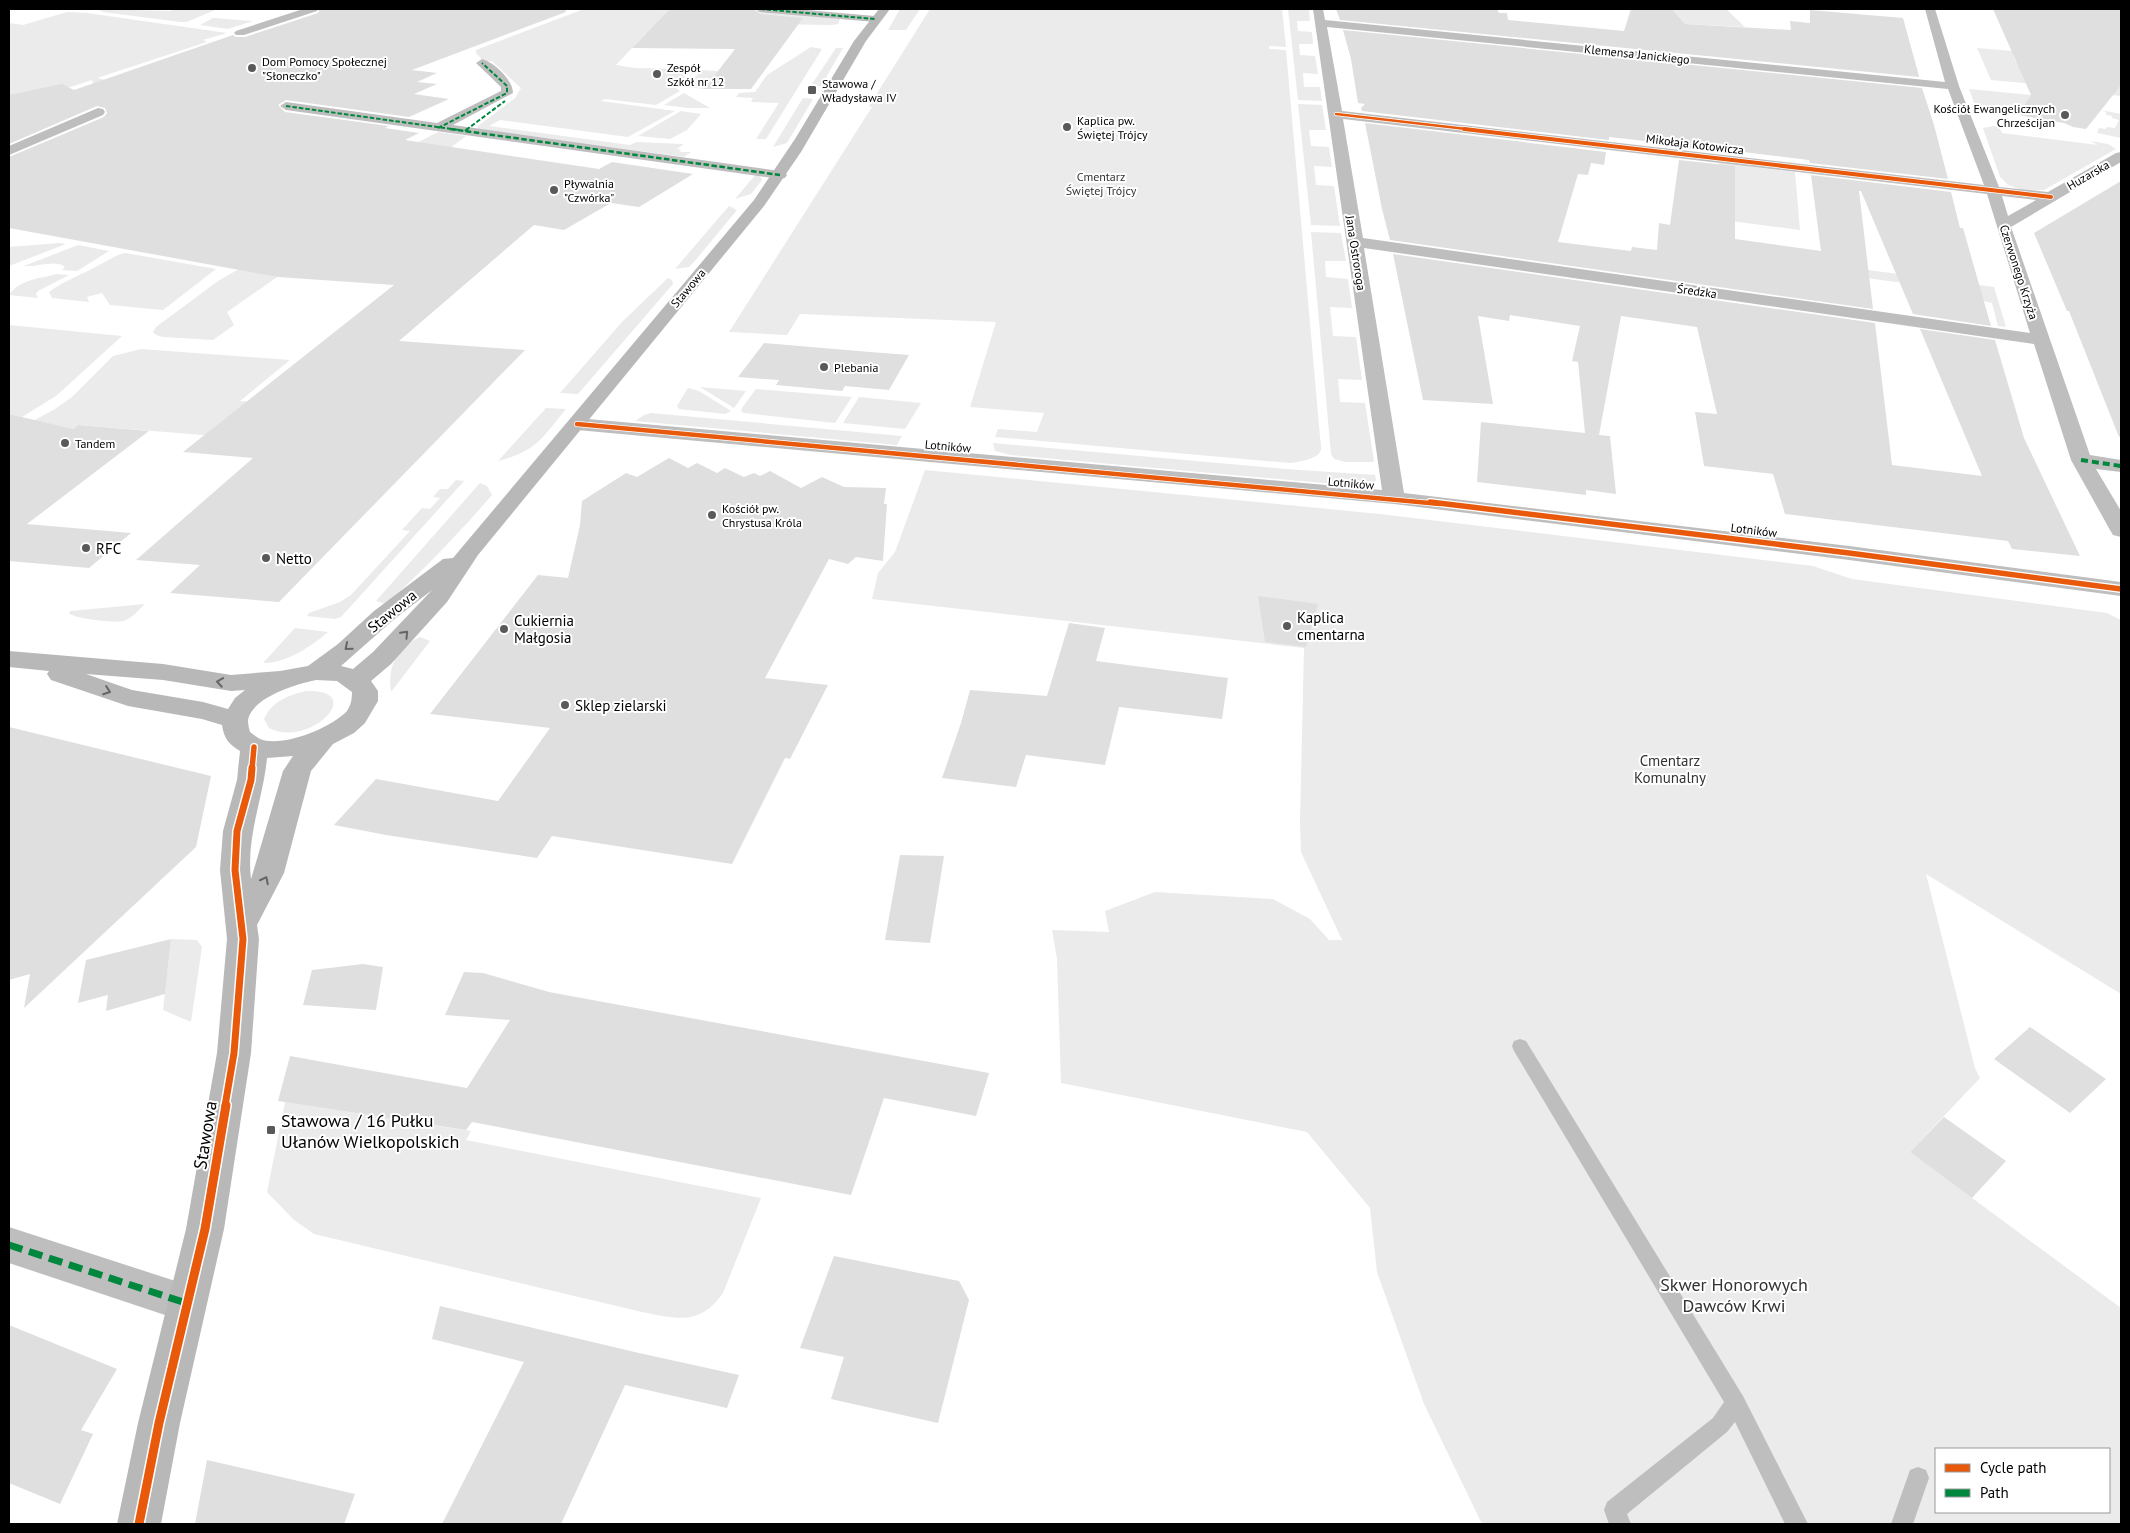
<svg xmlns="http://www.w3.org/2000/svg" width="2130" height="1533" viewBox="0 0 2130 1533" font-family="'PT Sans',sans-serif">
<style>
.green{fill:#ebebeb;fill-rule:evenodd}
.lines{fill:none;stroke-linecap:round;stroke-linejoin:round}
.stream{fill:#bebebe;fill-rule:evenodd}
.building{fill:#dfdfdf}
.street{fill:#bebebe;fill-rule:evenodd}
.secondary{fill:#b8b8b8;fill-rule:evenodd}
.quiet-far3{stroke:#00873e;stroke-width:2;stroke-dasharray:4.5 2;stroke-linecap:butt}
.quiet-far2{stroke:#00873e;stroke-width:2.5;stroke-dasharray:5.5 2.5;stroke-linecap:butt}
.quiet-far1{stroke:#00873e;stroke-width:4;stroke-dasharray:7 4;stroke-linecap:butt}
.quiet{stroke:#00873e;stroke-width:7;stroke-dasharray:14 7;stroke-linecap:butt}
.cycleway-far5-casing{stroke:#fff;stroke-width:4}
.cycleway-far4-casing{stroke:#fff;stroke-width:5.5}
.cycleway-far3-casing{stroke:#fff;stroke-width:6}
.cycleway-far2-casing{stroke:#fff;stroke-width:8}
.cycleway-far1-casing{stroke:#fff;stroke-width:10}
.cycleway-casing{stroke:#fff;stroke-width:12}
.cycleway-far5{stroke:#e8590c;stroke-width:2.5}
.cycleway-far4{stroke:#e8590c;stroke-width:4}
.cycleway-far3{stroke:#e8590c;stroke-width:4.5}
.cycleway-far2{stroke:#e8590c;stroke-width:5.5}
.cycleway-far1{stroke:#e8590c;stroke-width:7}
.cycleway{stroke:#e8590c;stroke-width:9}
.oneway{stroke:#656565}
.poi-dot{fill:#595959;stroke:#fff;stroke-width:2}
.labels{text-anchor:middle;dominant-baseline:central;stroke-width:4;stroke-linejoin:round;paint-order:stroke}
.far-street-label{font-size:12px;fill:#000;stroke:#fff}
.far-poi-label{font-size:12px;fill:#000;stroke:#fff;text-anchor:start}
.far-park-label{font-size:12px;fill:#323232;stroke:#fff}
.poi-label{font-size:15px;fill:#000;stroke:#fff;text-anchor:start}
.street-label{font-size:15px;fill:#000;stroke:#fff}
.park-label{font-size:15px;fill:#323232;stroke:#fff}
.near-poi-label{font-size:18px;fill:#000;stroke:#fff;text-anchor:start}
.near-street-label{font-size:18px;fill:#000;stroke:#fff}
.near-park-label{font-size:18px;fill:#323232;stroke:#fff}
</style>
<rect width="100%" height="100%" fill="#fff"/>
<!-- green -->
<g class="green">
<path d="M97,9l73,2 5,-2 40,1 -28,12h-7l-77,-10z"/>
<path d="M584,9h154l102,10 -2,5 -6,1 -66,-1 -85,9h-35l-30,32 19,3 56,1 -15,19 4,3 -24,14 -51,-6 -4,2 74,10 -47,26 -128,-17 -11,6 141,19 6,-3 48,2 -7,5 4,1 -1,2h11l-7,5 -206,-28v-3l37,-28 6,-10 -29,-27 -8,1 -8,-9v-3z"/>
<path d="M900,9h20l-14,21h-18z"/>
<path d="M930,9h352l4,38 -17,-1v3l17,1 34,387c0,3 2,9 1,13 -2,9 -23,12 -31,13l-295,-26 3,-8 39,3 7,-19 -74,-6 26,-85 -196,-8 -13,21 -58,-3 143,-225 -3,-1z"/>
<path d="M1288,9l21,1 1,11h-13l1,10 14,1 1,12h-14l1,11 15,1 3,18 -15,-1 1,14h16l2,14 -24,-1z"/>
<path d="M1672,9h54l19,18 -60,-3z"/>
<path d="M67,12l20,1 140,20 -24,7 4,2 -110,36 14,3 -16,10 -3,-11 -83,27v-84l14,2z"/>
<path d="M213,18l40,3 -25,8 -28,-4z"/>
<path d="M811,47l11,2 -56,90h-10l23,-36 -28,-1 2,-4 -17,-1 3,-4 16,-1 12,-17z"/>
<path d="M836,48h7l-22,38 -11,1z"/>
<path d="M1977,48l85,7h-49l3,7 12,2 41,18 52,5v9l-22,-2 -11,-5 -97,-9z"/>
<path d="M701,70l17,1 -14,18 -16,-2z"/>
<path d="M1969,89l62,6 2,14 -10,-2 -5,8 -40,-2z"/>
<path d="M684,93l26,15h-22l-24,-3z"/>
<path d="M803,98l10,1 -26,44 -14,4z"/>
<path d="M1298,104l24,1 4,25h-17l2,16 18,1 3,20 -18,-1 2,19 18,1 6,40 -29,-1z"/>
<path d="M2101,110l20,4v24l-24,-5 2,-5 6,1 2,-2 8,1 4,-8 -7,-2v-2l-6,-1v-3z"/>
<path d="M681,111l20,3 -14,16 -17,9 -32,-3z"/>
<path d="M1994,126l5,1 3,6 96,12 -8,-4 18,3 8,5 -72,41h-22l-14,-5 -8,-8 -17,-49z"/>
<path d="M438,132l28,4 -143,109 -96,67 7,13 -21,15 -50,-3 -7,-2 -3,-3 3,-5 62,-46 56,-32 127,-98z"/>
<path d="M1719,163l76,9 5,58 -84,-11z"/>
<path d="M756,174l4,2 2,4 -11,14 -16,5z"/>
<path d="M729,206l8,4 -43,52 -5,5 -14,2z"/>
<path d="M1311,232l30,1 5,28h-21l1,16 22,2 4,29 -22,-1 3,29 23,1 6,43 -24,-1 2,23 25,1 9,58 -2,1h-27l-11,-3 -3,-5z"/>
<path d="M60,243l6,1 -57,22v-19z"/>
<path d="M78,245l31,6 -32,20 -15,-1 3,-3c-10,-8 -29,1 -41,-1z"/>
<path d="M126,253l90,16 -53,41 -53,-5 -8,-12 -15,4 2,5 -37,-4 -3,-6c16,-12 35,-18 52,-28 9,-4 15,-10 25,-11z"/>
<path d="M1839,266l155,21 12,40 -8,-1 -6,-23 -9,-2 -2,-8 -123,-16z"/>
<path d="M56,274l13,1 -31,16 -2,3 2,4 -29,-3c11,-16 30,-16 47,-21z"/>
<path d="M668,278l4,2 1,4 -95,110 -18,-1 62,-71z"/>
<path d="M9,325l113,11 -66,60 -34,21 -13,-3z"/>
<path d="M141,349l149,11 -50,41 93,7 -67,32 -188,-15 -20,15 -9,-1 -40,29v-34l46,-25 17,-12 41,-41z"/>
<path d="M700,387l46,4 -12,17z"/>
<path d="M688,388l11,3 32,20 -6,3 -46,-5 -2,-3z"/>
<path d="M756,389l96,8 -17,26 -91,-10 -3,-2 1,-3z"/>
<path d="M859,397l62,6 -16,26 -62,-6z"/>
<path d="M546,408l20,1c-24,29 -29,42 -68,52z"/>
<path d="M651,413l251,23 -5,9 -262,-24 9,-6z"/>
<path d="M993,443l293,26 89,6 1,5 -2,5 -6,2 -357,-32 -16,-4z"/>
<path d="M925,470l455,44 433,52 39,13 255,34 14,7v374l-195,-120 49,194 5,10 -70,74 211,156v216h-639l-58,-120 -47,-132 -7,-64 -63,-76 -246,-49 -4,-124 -5,-29 57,2 -4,-21 50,-19 118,7 37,20 19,21h13l-41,-88 -1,-30 4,-174 -432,-49 6,-26 17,-21zM1936,1449h173v63h-173z"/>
<path d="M456,480l8,1 -123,136 -6,2 -28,-3 2,-3 31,-11 11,-7 59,-64 -8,-1 20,-22 8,1 10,-11 -7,-1 7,-8h8z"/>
<path d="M480,483l7,3 5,9c-34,39 -68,75 -106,109l-10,-3z"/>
<path d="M145,604c-6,5 -13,15 -22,17 -8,2 -49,-2 -54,-8l1,-2z"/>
<path d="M295,628l33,4c-16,14 -43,32 -65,31z"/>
<path d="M420,637l10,4 -39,51c-4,-24 5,-44 29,-55z"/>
<path d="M306,691c63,-2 3,58 -37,37l-5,-9c8,-18 25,-24 42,-28z"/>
<path d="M171,939l26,1 5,7 -11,75 -28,-12z"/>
<path d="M285,1102l186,29 -5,9 295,58 -38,95c-23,33 -46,26 -81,19l-328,-78 -20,-14 -27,-28z"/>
</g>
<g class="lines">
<!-- stream -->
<g class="stream">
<path d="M1520,1039l6,2 217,355 65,128h-23l-50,-102 -8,10 -100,82 4,10h-22l-5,-14 3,-8 106,-84 11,-16 -210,-351 -2,-5 2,-5z"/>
<path d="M1918,1467l8,3 3,8 -16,46h-22l19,-54z"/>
</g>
</g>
<!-- building -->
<g class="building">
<path d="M320,9h245l1,3 -154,58 25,3 -20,9 20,2 -23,10 35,5 -40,18 -123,-17 -8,5 7,7 104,14 -4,2 34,5 -14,7 194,29 13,-7 81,12 -54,33 -28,-4 -47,27 -30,-5 -135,116 126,9 -246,252 -109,-9 30,-28 -64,-5 117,-102 -70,-6 211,-167 -116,-8 -269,-49v-71l95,-40 3,-4 -2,-5 -8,-2 -88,38v-49l53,-11 12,6 159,-55 3,2h9l73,-24z"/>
<path d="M670,9h83l7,5 43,4 -52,71h-47l31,-40 -103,-1z"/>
<path d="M1336,9h161l2,4h8l1,7 116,11 7,-22h41l13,15 106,6 -1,-9 20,2v-13l93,8 16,58v1l-579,-57z"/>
<path d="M1993,9h128v76l-35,44 -13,-2 -9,-4 -46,-8 13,-20z"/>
<path d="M1343,30l579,58 12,37 14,54 -138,-16 -1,-3 -74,-9v3l-54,-6v-3l-72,-8v3l-247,-29 -1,-3 4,-4 -7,-1 -7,-44z"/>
<path d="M1365,123l241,29 -2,13 -13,-2 -3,12 -10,-1 -20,68 73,9 1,-4 25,3 2,-27 11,2 9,-65 56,6v73l86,12 -10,-76 140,17 9,36h3l28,98 -78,-12 -52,-123h-2l14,118 -483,-69 -8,-31z"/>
<path d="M2121,181v255l-2,1 -50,-126h-2l-33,-78z"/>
<path d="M1393,254l482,69 17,142 90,11 -62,-147 75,11 29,98 56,118 -68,-7 -4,-8 -223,-27 -12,-40 -69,-8 -9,-54 22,2 -20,-87 -76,-11 -22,119 11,1 6,58 -30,-4v5l-109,-13 4,-60 104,11 -7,-71 -6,-1 8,-35 -70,-11 -1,6 -31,-5 15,88 -70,-4z"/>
<path d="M764,343l106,9 39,3 -20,35 -44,-4 -3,5 -66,-6 3,-5 -41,-3z"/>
<path d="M9,414l64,15 5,-4 71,6 -122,93 104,9 -42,35 -80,-7z"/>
<path d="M669,458l19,10 9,-5 20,10 8,-5 19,9 10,-4 6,3 10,-5 31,17 21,-11 22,10 42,1 -2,16h3l-4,57 -27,-4 -8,7 -19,-5 -64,119 63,7 -38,74 -5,-1 -53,106 -180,-28 -15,22 -151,-23 -52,-10 42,-46 122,22 52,-73 -120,-14 108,-139 30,3 12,-53 2,-24 44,-28 11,4z"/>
<path d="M1258,596l60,8 -12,43 -41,-5z"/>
<path d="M1069,623l36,5 -9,33 132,17 -6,41 -103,-12 -14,58 -79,-10 -10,32 -74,-9 19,-55 9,-33 77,6z"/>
<path d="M9,727l202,49 -15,71 -172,161 6,-34 -21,6z"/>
<path d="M900,855l44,1 -14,87 -45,-3z"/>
<path d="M171,939l-6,55 -59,17 2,-16 -30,8 8,-43z"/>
<path d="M363,964l20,3 -7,43 -73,-5 9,-35z"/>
<path d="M464,972l19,1 66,19 440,81 -13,43 -92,-18 -33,97 -379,-73 -6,8 -188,-29 12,-45 177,32 43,-68 -65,-5z"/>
<path d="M2030,1027l76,52 -36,34 -76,-54z"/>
<path d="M1944,1117l62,44 -34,37 -62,-46z"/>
<path d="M834,1256l125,25 10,19 -31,123 -107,-24 13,-42 -44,-9z"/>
<path d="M440,1306l199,47 100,22 -12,33 -102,-23 -64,139h-119l82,-162 -92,-23z"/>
<path d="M9,1325l108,44 -36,61 12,4 -33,70 -51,-21z"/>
<path d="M207,1460l148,34 -11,30h-149z"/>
</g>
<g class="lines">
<!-- street -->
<g class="street">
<path d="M303,9h15l-1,2 -73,24h-8l-2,-2 2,-2z"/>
<path d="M755,9h40l80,7 6,3 -6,3 -115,-10z"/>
<path d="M1313,9h10l2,11 620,62 -20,-73h10l24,77 40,101 49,5 68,-39 5,-1v10l-110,65 79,228 31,5v12l-25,-3 25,42v26l-8,-2 -3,-5 -39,-70 -37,-116 -670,-96 40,245 445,53 272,36v14l-272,-36 -455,-56 -817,-74 -7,-2 -3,-4 3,-4 7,-2 805,72zM1327,27l621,62 36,96 -642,-74zM1343,119l644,75 43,139 -667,-95zM2002,196l34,4 -28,16z"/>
<path d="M482,59c12,3 31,21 31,34l-60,32 327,46 5,1 2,3 -2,3 -5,1 -494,-69 -6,-4 6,-4 151,21 64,-32v-4l-25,-24z"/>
<path d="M98,108l5,1 2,3 -2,3 -94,40v-9z"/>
<path d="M9,1227l191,62 6,14 -6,14 -14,5 -177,-59z"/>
</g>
<!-- secondary -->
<path class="secondary" d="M879,9h11l-24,32 -65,111 -37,54 -286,349 -31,47 -56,62 -20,17 7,10v10l-13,22 -11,10 -21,11 -22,27 -27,102 -27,52 2,14 -8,114 -27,176 -44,194 -19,101h-44l21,-101 48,-194 31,-176 10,-114 -7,-69 3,-39 14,-51 3,-29c-11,-7 -16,-12 -18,-26l-20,-6 -74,-13 -77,-26 -4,-6 2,-3 -40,-4v-16l154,13 68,11 49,-4 28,-5 30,-22 36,-33 69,-52 10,-1 301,-358 41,-61 59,-98zM432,590l-59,62 -20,17 -12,-3 51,-45zM86,674l77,6 68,11 14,-1 -10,8 -7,11 -25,-7 -71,-12zM316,680l21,1 15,11c0,7 -1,13 -5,19 -16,17 -65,37 -87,28 -4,-2 -7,-5 -10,-7 -1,-3 -2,-8 -2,-12 4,-23 49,-36 68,-40zM293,756l-10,15 -32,108c-5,-43 12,-79 16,-121z"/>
<!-- quiet-far3 -->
<g class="quiet-far3">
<path d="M760,9l115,10"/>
<path d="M286,106l173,24"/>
<path d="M438,128l69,-35v-7l-25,-23"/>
<path d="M466,130l39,-29"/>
</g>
<!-- quiet-far2 -->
<g class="quiet-far2">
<path d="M450,129l330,46"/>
<path d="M465,131l3,-2"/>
</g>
<!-- quiet-far1 -->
<path class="quiet-far1" d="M2081,460l40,6"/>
<!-- quiet -->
<path class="quiet" d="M9,1245l177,58"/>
<defs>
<path id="cycleway-far5" d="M1336,114l139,16"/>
<path id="cycleway-far4" d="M1464,129l587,68"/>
<path id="cycleway-far3" d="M577,424l863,80"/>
<g id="cycleway-far2">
<path d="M1430,502l419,51 272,36"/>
<path d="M252,769l2,-22"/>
</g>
<path id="cycleway-far1" d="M225,1106l9,-53 9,-114 -8,-69 2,-39 14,-51 1,-12"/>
<path id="cycleway" d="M139,1524l20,-101 46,-194 21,-124"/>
</defs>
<!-- cycleway-far5 casing -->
<use href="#cycleway-far5" class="cycleway-far5-casing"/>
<!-- cycleway-far4 casing -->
<use href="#cycleway-far4" class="cycleway-far4-casing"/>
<!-- cycleway-far3 casing -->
<use href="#cycleway-far3" class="cycleway-far3-casing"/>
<!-- cycleway-far2 casing -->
<use href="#cycleway-far2" class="cycleway-far2-casing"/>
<!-- cycleway-far1 casing -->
<use href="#cycleway-far1" class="cycleway-far1-casing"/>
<!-- cycleway casing -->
<use href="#cycleway" class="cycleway-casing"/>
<!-- cycleway-far5 -->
<use href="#cycleway-far5" class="cycleway-far5"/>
<!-- cycleway-far4 -->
<use href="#cycleway-far4" class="cycleway-far4"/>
<!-- cycleway-far3 -->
<use href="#cycleway-far3" class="cycleway-far3"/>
<!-- cycleway-far2 -->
<use href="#cycleway-far2" class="cycleway-far2"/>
<!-- cycleway-far1 -->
<use href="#cycleway-far1" class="cycleway-far1"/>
<!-- cycleway -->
<use href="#cycleway" class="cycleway"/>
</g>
<!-- one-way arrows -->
<defs><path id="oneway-chevron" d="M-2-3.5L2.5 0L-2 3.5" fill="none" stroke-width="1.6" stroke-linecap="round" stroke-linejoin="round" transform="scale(1.25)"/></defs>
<g class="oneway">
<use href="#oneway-chevron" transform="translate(405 634) rotate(-46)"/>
<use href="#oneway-chevron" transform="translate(348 647) rotate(140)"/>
<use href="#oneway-chevron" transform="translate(220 682) rotate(-171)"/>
<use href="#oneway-chevron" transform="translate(107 691) rotate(20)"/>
<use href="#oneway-chevron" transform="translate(265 880) rotate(-63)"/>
</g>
<!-- markers -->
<g class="poi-dot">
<circle cx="252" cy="68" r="5"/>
<circle cx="657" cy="74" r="5"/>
<rect x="807" y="85" width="10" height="10" rx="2.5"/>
<circle cx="2065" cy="115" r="5"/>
<circle cx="1067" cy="127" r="5"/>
<circle cx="554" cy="190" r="5"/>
<circle cx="824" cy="367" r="5"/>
<circle cx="65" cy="443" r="5"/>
<circle cx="712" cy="515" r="5"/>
<circle cx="86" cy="548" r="5"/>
<circle cx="266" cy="558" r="5"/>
<circle cx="1287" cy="626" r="5"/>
<circle cx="504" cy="629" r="5"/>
<circle cx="565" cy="705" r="5"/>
<rect x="266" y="1125" width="10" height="10" rx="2.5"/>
</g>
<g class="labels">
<!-- far-street labels -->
<g class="far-street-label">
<text transform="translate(1637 54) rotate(6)">Klemensa Janickiego</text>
<text transform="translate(1695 144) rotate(7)">Mikołaja Kotowicza</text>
<text transform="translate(2088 175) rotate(-30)">Huzarska</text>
<text transform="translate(1356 253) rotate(81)">Jana Ostroroga</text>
<text transform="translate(2019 272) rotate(72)">Czerwonego Krzyża</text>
<text transform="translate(688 288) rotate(-50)">Stawowa</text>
<text transform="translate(1697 291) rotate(8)">Średzka</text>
<text transform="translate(948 446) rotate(5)">Lotników</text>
<text transform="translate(1351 483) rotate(5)">Lotników</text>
<text transform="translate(1754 530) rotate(7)">Lotników</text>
</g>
<!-- far-poi labels -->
<g class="far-poi-label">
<text x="262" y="61">Dom Pomocy Społecznej<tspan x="262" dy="14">"Słoneczko"</tspan></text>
<text x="667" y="67">Zespół<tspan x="667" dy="14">Szkół nr 12</tspan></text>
<text x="822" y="83">Stawowa /<tspan x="822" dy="14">Władysława IV</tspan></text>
<text x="2055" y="108" text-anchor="end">Kościół Ewangelicznych<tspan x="2055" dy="14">Chrześcijan</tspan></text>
<text x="1077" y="120">Kaplica pw.<tspan x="1077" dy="14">Świętej Trójcy</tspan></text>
<text x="564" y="183">Pływalnia<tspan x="564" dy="14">"Czwórka"</tspan></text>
<text x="834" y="367">Plebania</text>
<text x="75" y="443">Tandem</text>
<text x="722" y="508">Kościół pw.<tspan x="722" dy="14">Chrystusa Króla</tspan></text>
</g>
<!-- far-park labels -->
<g class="far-park-label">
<text x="1101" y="176">Cmentarz<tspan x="1101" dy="14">Świętej Trójcy</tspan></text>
</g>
<!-- poi labels -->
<g class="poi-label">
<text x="96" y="548">RFC</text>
<text x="276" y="558">Netto</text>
<text x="1297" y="617">Kaplica<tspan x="1297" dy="17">cmentarna</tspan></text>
<text x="514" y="620">Cukiernia<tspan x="514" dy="17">Małgosia</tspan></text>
<text x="575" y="705">Sklep zielarski</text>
</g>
<!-- street labels -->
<g class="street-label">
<text transform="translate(392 611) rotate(-39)">Stawowa</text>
</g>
<!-- park labels -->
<g class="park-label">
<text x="1670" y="760">Cmentarz<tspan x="1670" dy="17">Komunalny</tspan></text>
</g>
<!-- near-poi labels -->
<g class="near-poi-label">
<text x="281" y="1120">Stawowa / 16 Pułku<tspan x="281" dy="21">Ułanów Wielkopolskich</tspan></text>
</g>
<!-- near-street labels -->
<g class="near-street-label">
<text transform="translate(205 1135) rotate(-81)">Stawowa</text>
</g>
<!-- near-park labels -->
<g class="near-park-label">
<text x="1734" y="1284">Skwer Honorowych<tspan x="1734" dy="21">Dawców Krwi</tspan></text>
</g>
</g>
<!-- border -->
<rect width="2130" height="1533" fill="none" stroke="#000000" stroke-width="20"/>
<!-- legend -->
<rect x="1935" y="1448" width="175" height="65" fill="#ffffff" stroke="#999999"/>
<rect x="1945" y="1464" width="25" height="8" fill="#e8590c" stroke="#999999"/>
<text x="1980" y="1473" font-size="15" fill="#000000">Cycle path</text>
<rect x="1945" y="1489" width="25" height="8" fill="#00873e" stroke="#999999"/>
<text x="1980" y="1498" font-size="15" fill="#000000">Path</text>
</svg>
